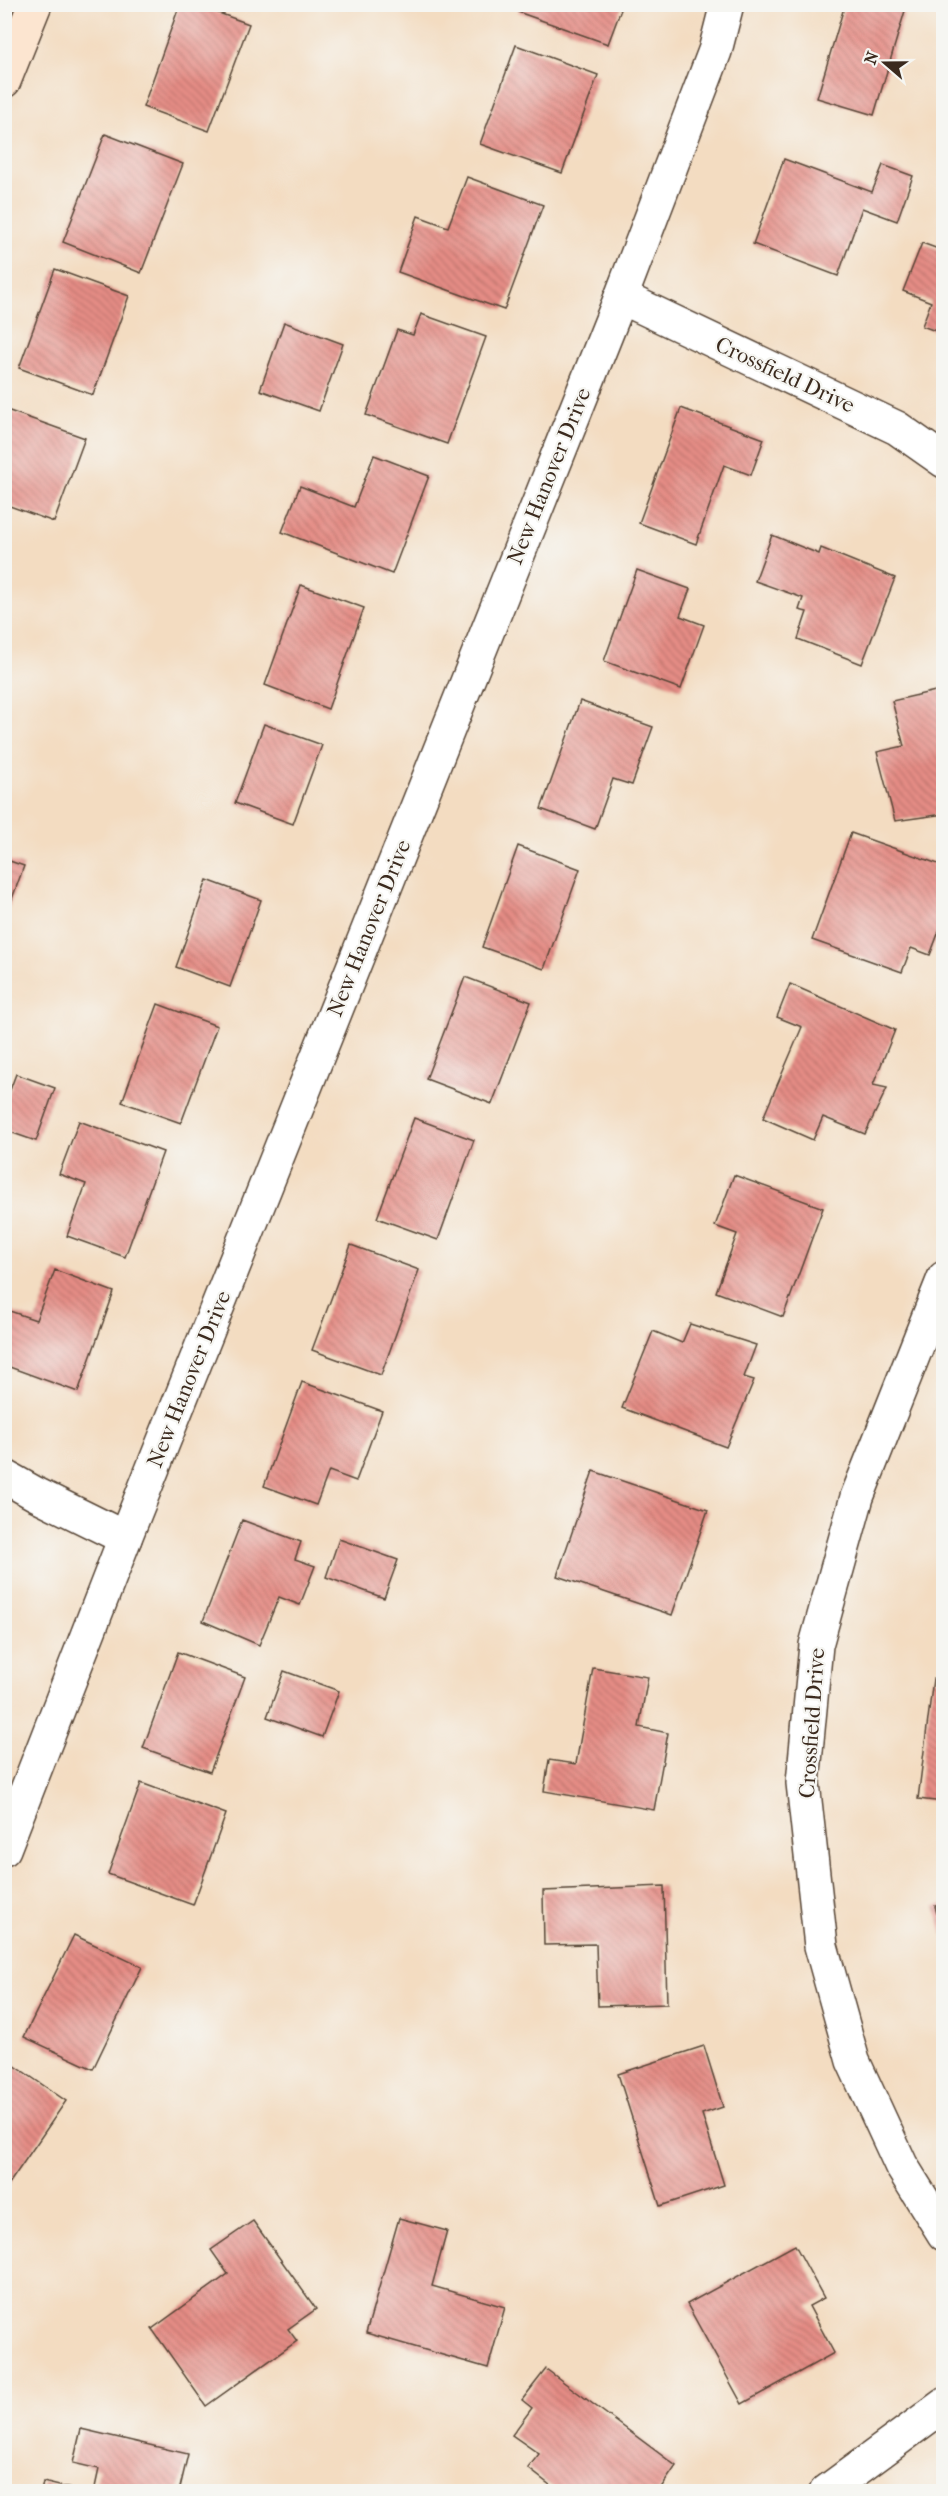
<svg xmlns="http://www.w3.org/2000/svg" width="948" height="2496" viewBox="0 0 948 2496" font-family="'IM FELL French Canon',serif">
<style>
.building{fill:url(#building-back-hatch)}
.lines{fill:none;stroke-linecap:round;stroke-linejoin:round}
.street-casing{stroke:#574536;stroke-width:36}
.secondary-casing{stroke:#574536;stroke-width:36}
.street{stroke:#fff;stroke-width:33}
.secondary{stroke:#fce5d0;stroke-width:33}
.labels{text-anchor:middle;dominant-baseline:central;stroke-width:4.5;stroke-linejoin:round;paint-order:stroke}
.street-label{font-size:22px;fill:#3b2a1e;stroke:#f6f6f2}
</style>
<defs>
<pattern id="building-back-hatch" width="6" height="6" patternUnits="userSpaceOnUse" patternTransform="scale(1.5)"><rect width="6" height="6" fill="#e58c85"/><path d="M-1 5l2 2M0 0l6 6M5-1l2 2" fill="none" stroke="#bb736c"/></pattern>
</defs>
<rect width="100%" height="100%" fill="#f6f6f2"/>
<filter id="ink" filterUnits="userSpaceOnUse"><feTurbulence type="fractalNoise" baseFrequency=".0167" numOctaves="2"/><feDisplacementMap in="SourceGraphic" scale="12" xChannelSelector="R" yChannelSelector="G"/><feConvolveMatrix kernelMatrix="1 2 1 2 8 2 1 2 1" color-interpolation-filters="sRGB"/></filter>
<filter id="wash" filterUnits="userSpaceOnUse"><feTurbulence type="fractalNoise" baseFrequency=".008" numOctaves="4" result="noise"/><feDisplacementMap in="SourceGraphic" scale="24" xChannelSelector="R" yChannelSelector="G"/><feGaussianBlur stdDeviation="1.35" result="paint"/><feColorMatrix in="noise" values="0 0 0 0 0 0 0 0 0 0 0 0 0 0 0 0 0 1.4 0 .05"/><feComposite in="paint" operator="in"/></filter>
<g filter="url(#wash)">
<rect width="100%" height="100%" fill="#f3dcc1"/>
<g id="blocks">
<!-- building -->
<g class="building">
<path d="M180,4h14l55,20 -40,107 -66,-24z"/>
<path d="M521,4h102l-15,40 -90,-32z"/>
<path d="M845,4h62l-33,111 -57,-17z"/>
<path d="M516,45l82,30 -36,98 -82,-29z"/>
<path d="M105,134l78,30 -42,109 -78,-31z"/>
<path d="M784,159l88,33 11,-27 30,11 -16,45 -35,-13 -24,68 -85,-32z"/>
<path d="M467,177l76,28 -39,105 -106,-38 20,-56 30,11z"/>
<path d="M922,243l22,8v83l-22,-8 9,-24 -28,-11z"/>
<path d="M55,269l74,27 -36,99 -74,-27z"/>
<path d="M421,314l65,23 -39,107 -81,-29 31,-85 16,5z"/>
<path d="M284,322l59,22 -24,67 -59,-21z"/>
<path d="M681,408l83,31 -13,36 -27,-10 -28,79 -57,-21z"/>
<path d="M4,409l81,29 -31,84 -50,-18z"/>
<path d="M374,455l55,21 -37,98 -110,-42 18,-46 54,21z"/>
<path d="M772,535l47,19 2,-6 74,30 -33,86 -64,-25 9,-27 -8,-2 4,-12 -48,-17z"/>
<path d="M637,570l53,19 -10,27 24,9 -23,64 -77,-28z"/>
<path d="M301,585l63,23 -36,101 -63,-24z"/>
<path d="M944,689v125l-49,7 -18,-69 27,-6 -12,-45z"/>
<path d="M580,701l73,26 -21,58 -19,-6 -18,50 -54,-20z"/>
<path d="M264,724l58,21 -29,79 -58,-21z"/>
<path d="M851,833l93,33v52l-14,37 -19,-7 -9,24 -90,-32z"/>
<path d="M518,846l62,23 -36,100 -62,-22z"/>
<path d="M4,859l20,7 -15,41 -5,-1z"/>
<path d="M207,880l54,20 -31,87 -54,-20z"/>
<path d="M465,977l66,25 -39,102 -66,-25z"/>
<path d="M790,984l105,46 -22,55 14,3 -22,46 -42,-17 -10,23 -50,-22 39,-91 -25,-10z"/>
<path d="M158,1004l59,22 -36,97 -59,-21z"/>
<path d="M16,1074l39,14 -19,53 -32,-11v-24z"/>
<path d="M414,1118l60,22 -36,100 -61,-22z"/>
<path d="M79,1121l84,31 -38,105 -58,-21 19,-52 -27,-10z"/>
<path d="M734,1175l89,33 -40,109 -67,-25 21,-58 -22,-8z"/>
<path d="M351,1245l68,25 -38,105 -69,-25z"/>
<path d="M55,1270l59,22 -36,100 -74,-27v-56l32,11z"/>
<path d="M690,1324l66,21 -12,32 10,3 -28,67 -104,-39 31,-77 29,12z"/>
<path d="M302,1382l80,29 -26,70 -27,-10 -13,34 -52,-19z"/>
<path d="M593,1471l115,39 -36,105 -115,-39z"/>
<path d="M242,1520l59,22 -6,17 20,7 -15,39 -21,-8 -20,48 -56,-24z"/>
<path d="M339,1539l59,21 -14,38 -58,-21z"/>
<path d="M178,1652l67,25 -35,95 -67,-24z"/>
<path d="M593,1668l55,9 -9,50 29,6 -14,77 -110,-19 5,-31 27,4z"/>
<path d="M284,1671l55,20 -17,46 -55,-20z"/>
<path d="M933,1679l11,2v121l-26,-3z"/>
<path d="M141,1783l85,31 -33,91 -85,-31z"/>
<path d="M664,1886l3,118 -69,2 -2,-62 -52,1 -1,-54z"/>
<path d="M944,1904v31h-1l-8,-29z"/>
<path d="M74,1935l68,32 -49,102 -69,-32z"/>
<path d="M704,2046l19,61 -21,7 22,71 -64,21 -42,-132z"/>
<path d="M8,2061l58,40 -62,90v-125z"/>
<path d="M399,2218l48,13 -15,55 73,21 -17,61 -122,-35z"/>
<path d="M253,2221l63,88 -28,20 9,12 -91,65 -54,-77 76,-55 -17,-24z"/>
<path d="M795,2245l29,53 -15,8 25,47 -92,51 -55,-100z"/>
<path d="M546,2369l130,97 -18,26h-99l-31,-24 11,-14 -27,-19 20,-27 -10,-8z"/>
<path d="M81,2429l107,25 -9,38h-85l5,-23 -26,-6z"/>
<path d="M43,2482l37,9v1h-39z"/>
</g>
</g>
</g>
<g filter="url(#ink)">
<use href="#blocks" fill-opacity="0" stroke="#574536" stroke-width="1.5"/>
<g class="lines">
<defs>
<g id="street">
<path d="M621,297l276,131 47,33"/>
<path d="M944,1278l-87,219 -41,148 -13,138 18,163 32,115 48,104 43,69"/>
<path d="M4,1476l30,17 91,45"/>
<path d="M4,1849l121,-311 496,-1241 94,-246 12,-47"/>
<path d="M826,2492l118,-87"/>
</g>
<path id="secondary" d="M4,81l31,-77"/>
</defs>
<!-- street casing -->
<use href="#street" class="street-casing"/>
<!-- secondary casing -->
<use href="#secondary" class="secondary-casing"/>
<!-- street -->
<use href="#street" class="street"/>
<!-- secondary -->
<use href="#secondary" class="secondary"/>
</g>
</g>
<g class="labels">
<!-- street labels -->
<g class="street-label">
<text transform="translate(785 375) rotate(25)">Crossfield Drive</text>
<text transform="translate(549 476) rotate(-68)">New Hanover Drive</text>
<text transform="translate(369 928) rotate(-68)">New Hanover Drive</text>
<text transform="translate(189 1379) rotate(-68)">New Hanover Drive</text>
<text transform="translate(812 1723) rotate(-86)">Crossfield Drive</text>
</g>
</g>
<!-- margin -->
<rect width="948" height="2496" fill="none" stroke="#f6f6f2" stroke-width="24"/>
<!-- north arrow -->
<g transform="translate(885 63) rotate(290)" stroke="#f6f6f2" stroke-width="4.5" paint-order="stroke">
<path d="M0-4.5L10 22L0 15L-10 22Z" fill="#3b2a1e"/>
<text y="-9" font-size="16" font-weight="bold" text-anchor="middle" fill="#3b2a1e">N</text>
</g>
</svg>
